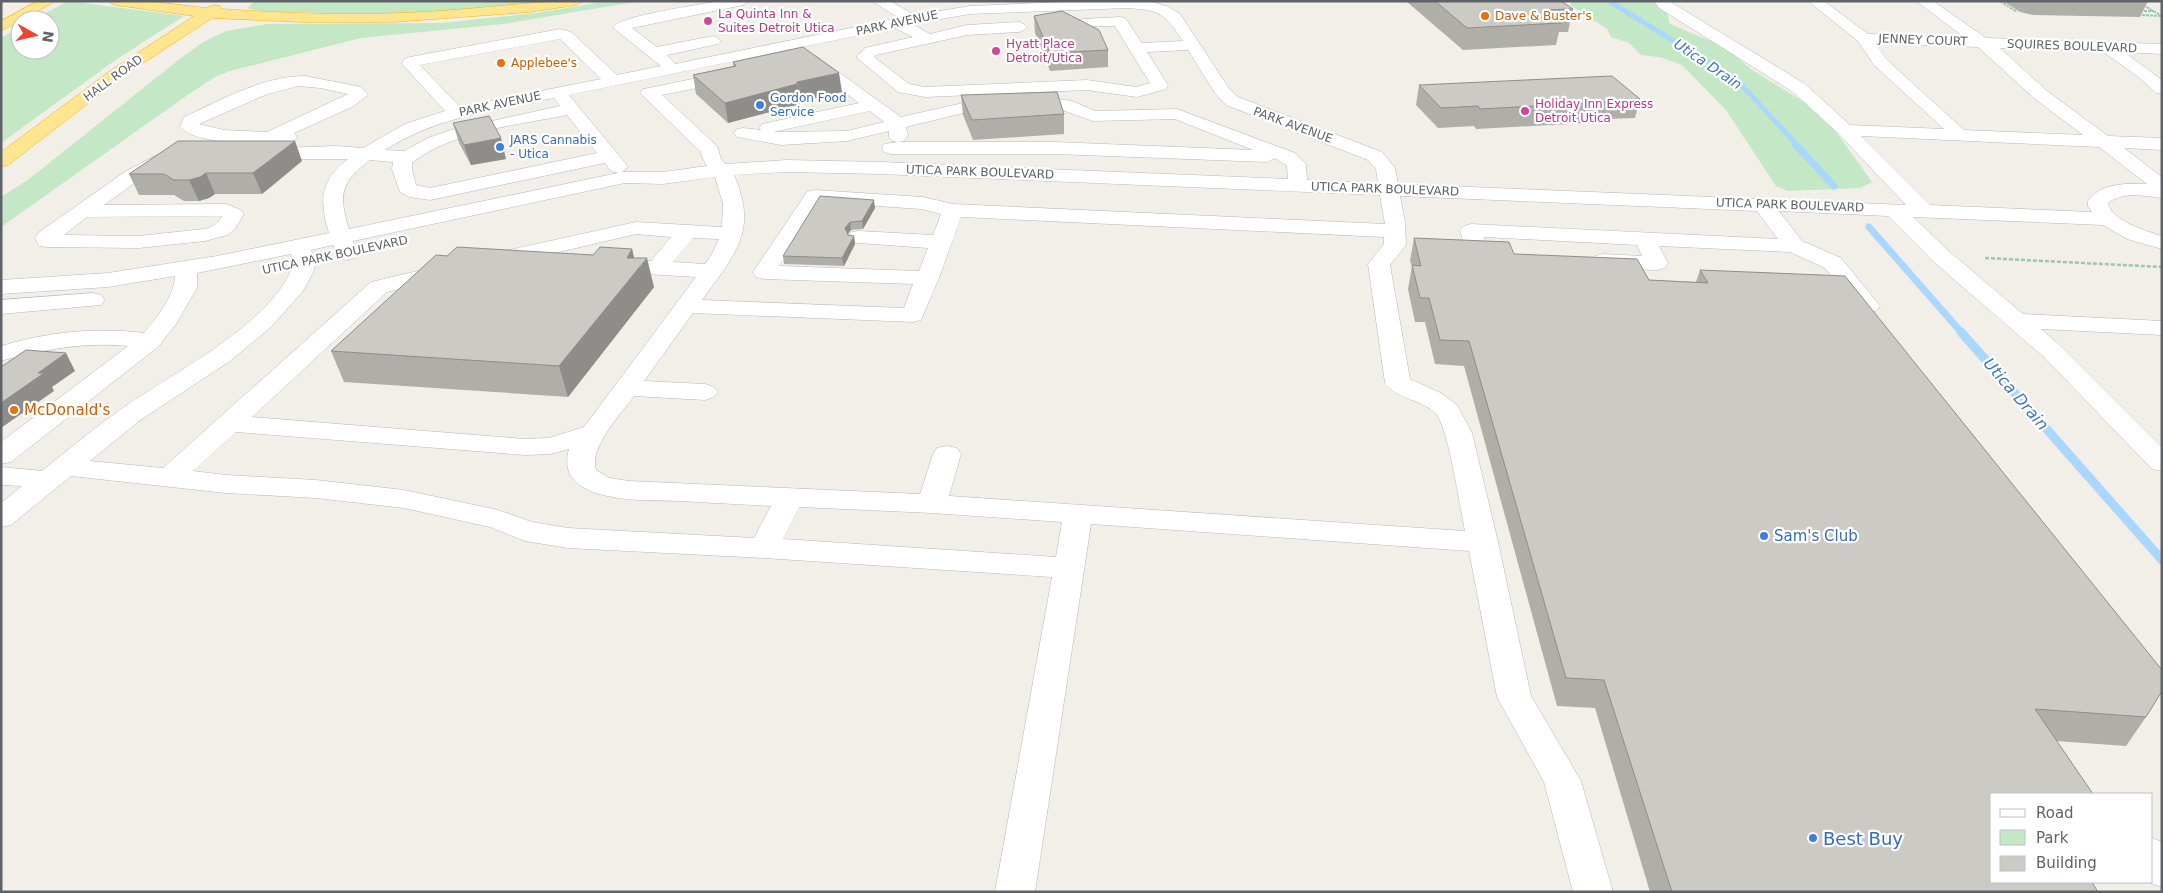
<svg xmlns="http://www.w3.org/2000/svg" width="2163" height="893" viewBox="0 0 2163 893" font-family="'DejaVu Sans',sans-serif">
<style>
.green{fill:#c4e8c5}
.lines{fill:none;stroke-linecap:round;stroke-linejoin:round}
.stream-far2{stroke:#aad7ff;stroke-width:5}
.stream-far1{stroke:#aad7ff;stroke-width:7}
.stream{stroke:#aad7ff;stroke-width:9}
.minor-casing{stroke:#b5b8bc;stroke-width:1}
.highway-casing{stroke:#f9b200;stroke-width:1}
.path-far1{stroke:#9bc8aa;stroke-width:2;stroke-dasharray:3 1;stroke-linecap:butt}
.path{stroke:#9bc8aa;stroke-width:2.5;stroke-dasharray:4 2;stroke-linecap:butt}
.minor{fill:#fff;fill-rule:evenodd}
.highway{fill:#fee691;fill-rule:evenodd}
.wall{fill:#afaea9}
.shaded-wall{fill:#8f8d8a}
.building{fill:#cccac5;stroke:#8f8d8a}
.food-dot{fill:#e8710a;stroke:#fff;stroke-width:2}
.hotel-dot{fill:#d1479c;stroke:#fff;stroke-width:2}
.shop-dot{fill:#3f7fe0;stroke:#fff;stroke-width:2}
.labels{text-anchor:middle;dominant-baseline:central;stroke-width:4.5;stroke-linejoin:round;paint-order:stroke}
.far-hotel-label{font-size:12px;fill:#b23c85;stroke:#fff;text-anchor:start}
.far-food-label{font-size:12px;fill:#c56008;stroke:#fff;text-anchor:start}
.far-street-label{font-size:12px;fill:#5f6368;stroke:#fff}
.far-shop-label{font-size:12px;fill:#366cbe;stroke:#fff;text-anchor:start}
.far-water-label{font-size:14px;font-style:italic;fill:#4277b5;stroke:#fff}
.food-label{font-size:15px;fill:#c56008;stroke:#fff;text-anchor:start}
.shop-label{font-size:15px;fill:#366cbe;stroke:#fff;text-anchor:start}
.water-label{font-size:16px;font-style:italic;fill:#4277b5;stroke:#fff}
.near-shop-label{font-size:18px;fill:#366cbe;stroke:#fff;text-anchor:start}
</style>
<rect width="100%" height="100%" fill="#f1efe8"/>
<!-- green -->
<g class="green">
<path d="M68,1l116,15 -67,43 -116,84v-105l19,-11v23h30v-30h-17z"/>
<path d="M256,1h294c-73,11 -147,13 -221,12 -26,-1 -54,0 -80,-4l-1,-2z"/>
<path d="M608,1h33l-138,23 -142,14 -131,33 -13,5 -28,18 -188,133v-30l28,-18 152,-121 22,-16 23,-11 42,-7 173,-1 96,-10z"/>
<path d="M1573,1h79l15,12 3,11 55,23 27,23 62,38 20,21 38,53 -12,6 -72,3 -12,-5 -50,-76 -44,-45 -23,-8 -18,-2 -12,-12 -18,-6 -4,-8 -37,-24z"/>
</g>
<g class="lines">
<!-- stream-far2 -->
<path class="stream-far2" d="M1609,1l128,79 60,65"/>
<!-- stream-far1 -->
<g class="stream-far1">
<path d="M1795,144l39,42"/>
<path d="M1869,227l93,106"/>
</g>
<!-- stream -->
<path class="stream" d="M1961,332l201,228"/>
<defs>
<g id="minor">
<path d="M719,1h31l-7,4 -111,23 25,19 56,-11 5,2 3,3 -3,3 -51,11 8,9 224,-46 -27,-17h18l25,14 55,-9 116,-5 67,1 16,5 11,7 50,76 8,7 144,55 13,16 3,16 508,21 -67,-71 -46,-42 -134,-84 -5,-7h15l136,83 45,41 94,4 -70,-64 -16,-24 -50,-40h16l44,33 96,3 -48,-36h17l53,37 176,6v10l-38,-2 38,28v14l-6,-1 -15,-14 -39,-28 -102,-3 47,43 61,45 54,2v12l-38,-2 38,29v21c-17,-2 -39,-7 -54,5 3,18 39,28 54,33v13l-35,-10 -24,-14 -190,-8 38,36 72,61 139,7v14l-121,-6 21,18 100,100v24l-10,-2 -108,-112 -109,-94 -47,-47 -109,-5 23,30 39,17 39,48 -4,5 -8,2 -8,-2 -35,-43 -35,-16 -131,-6 9,17 -3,5 -8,2 -54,-2 -8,-2 -3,-5 3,-5 8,-2 39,2 -5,-11 -153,-8 5,18 -3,5 -8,2 -8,-2 -3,-5 -7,-25 4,-4 7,-2 307,15 -21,-28 -357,-15 5,26 1,23 -16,20 20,114 31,14 16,12 15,28 26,109 33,154 50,85 32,111h-40l-29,-110 -47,-85 -28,-146 -378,-27 -56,368h-40l57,-315 -288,-19 -196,-10 -43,-7 -35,-14 -86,-19 -88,-10 -90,-5 -155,-17 -60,49 -10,2v-24l21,-17 -21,-1v-18l41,4c26,-21 51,-42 78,-61 50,-36 156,-87 174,-148l-3,-8 -94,19v15l-21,36 -17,22 -148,116 -10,2v-22l127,-96c-46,-4 -79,3 -124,14h-3v-14c47,-14 94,-19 143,-13 13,-16 30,-36 31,-57l-67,11 -107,7v-14l107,-7 109,-17 112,-23c-10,-32 -9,-53 19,-74h-87l-7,-2 -2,-4 2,-4 82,-3 27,2 42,-24 40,-13 -43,-47 2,-5 6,-2 150,-28 11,3 46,43 44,-9 -45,-36 -3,-3c9,-12 88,-22 106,-26zM1128,8c33,2 37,6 55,33l-41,2 -17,-25 -5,-1 -36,2 -5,1 -2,3 2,3h36l35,57 -14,4 -49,-7 -162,7 -16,-3 -35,-27 2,-2 91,-20 52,-3 5,-2 3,-3 -3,-3 -5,-2 -52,3 -37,9 -18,-10 58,-10zM895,28l18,9 -48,11 -9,9 42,35 27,5 162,-7 50,7 29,-8 2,-4 -21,-33 41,-2 27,43 11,12 142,55 8,9 2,14 -71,-3 -1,-16 -11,-11 -118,-44 -82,2 -23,-10 -21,-3 -88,5 -62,14 -85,-61h-12l-2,3 2,3 55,41 -97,21 -3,4 2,2 -18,-2 -6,1 -3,4 3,4 44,8 66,-4 42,-10v6l3,4 6,1 -14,2 -2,4 2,4 7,2h164l212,8 8,-4 12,8 1,13 -408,-17 -93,-2 -61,4 -5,-5 -4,-13 -55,-51 75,-15 2,-4 -2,-4 -6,-1 -82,17 -6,1 -3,4 61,59 1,5 5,9 -44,6h-41l6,-5 -3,-4 -56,-68zM560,39l41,40 -141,28 -40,-42zM1875,43l103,4 57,52 48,36 -119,-5 -78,-71zM554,98l6,8 -109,24 -23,8 -24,13 -19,-1c51,-33 111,-40 169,-52zM1051,108l11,2 31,11 82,-2 78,31 -198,-8h-157l6,-1 4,-6 -2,-8 57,-14zM870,111l14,11 -37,9 -74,1zM567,115l30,38 -167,35 -14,-3 -4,-16v-6c40,-32 106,-38 155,-48zM1861,136l238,11 48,37c-20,-1 -47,-1 -59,17v5l4,6 -162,-7zM370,160l23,2 -1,7 8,23 9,5 21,3 175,-37 6,8 7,2 -269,56c-11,-35 -8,-47 21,-69zM787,172l93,2 500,21 5,29 -432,-20 -30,-7 -109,-7 -7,2 -54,80 3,5 8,2 149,5 -9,24 -202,-8c32,-45 57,-68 32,-125zM715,177l8,27 -1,23 -86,-5 -149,33 -3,5 3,5 8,2 141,-33 35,3 -20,24 -40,-3 -8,2 -3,5 3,5 8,2 85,5 -112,150 -35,11 -24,1 -273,-22 135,-125 64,-15 3,-5 -3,-5 -8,-2 -72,17 -208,186 -73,-7 49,-40 91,-60 40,-33 33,-37 10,-18 3,-11 -5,-12 22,-5 5,13 8,2 8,-2 3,-5 -4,-12 272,-58 38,1zM820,202l101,7 20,5 -8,21 -74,-4 -8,1 -3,5 3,5 8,1 69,5 -9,23 -140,-5zM961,217l423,20v7l-16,20 17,119c12,17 39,16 52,32 12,17 23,92 28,116l-516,-35 12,-42 -4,-6 -10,-2 -10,2 -4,6 -13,40 -291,-13 -20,-3 -13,-8c-7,-23 25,-56 38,-74l71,4 9,-3 4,-5 -4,-5 -9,-3 -61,-3 49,-68 220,9 8,-2 18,-42zM693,238l26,1 -7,15 -7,10 -32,-2zM236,432l289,23 26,-1 18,-5c-4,15 -2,28 12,37 25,16 68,14 98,15 30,2 61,3 92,5l-17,32 -186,-10 -36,-6 -34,-12 -94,-20 -88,-10 -90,-5 -33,-4zM799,507l133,6 130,9 -6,35 -273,-18z"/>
<path d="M305,76l56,11 7,8 -16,12 -58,26 3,4 -3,4 -6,2c-23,0 -95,3 -108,-17l4,-9c37,-17 79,-41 121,-41zM298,86l22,2 28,6 -81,38 -43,-2 -25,-6 66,-29z"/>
<path d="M163,152l7,2 2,4 -2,4 -30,17 -36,26 122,-1 15,6 3,4 -9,15 -8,6 -22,6 -66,7 -92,-1 -8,-1 -4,-8 3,-5 88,-62zM222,216c-4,8 -9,11 -18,13l-65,7 -75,-1 23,-18z"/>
<path d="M93,293l8,2 4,5 -4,5 -100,9v-14z"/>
<path d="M2152,838l10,4v45l-14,-5h4z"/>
</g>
<g id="highway">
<path d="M38,1h18l-55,30v-10z"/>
<path d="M108,1h39l59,7 9,-3 5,1 2,3c72,5 145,7 217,2 48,-3 96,-10 144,-10l-7,4 -46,7 -137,10h-92l-89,-4 -90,59 -114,88 -7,2v-15l109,-81 84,-55 -79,-11z"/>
</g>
</defs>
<!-- minor casing -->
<use href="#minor" class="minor-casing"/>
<!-- highway casing -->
<use href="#highway" class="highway-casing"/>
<!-- path-far1 -->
<g class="path-far1">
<path d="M2000,1l17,11"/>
<path d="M2136,1l26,15"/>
<path d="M2140,11h14"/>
<path d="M2142,15l19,1"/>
</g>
<!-- path -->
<path class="path" d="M1985,258l177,9"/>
<!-- minor -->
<use href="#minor" class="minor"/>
<!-- highway -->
<use href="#highway" class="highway"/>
</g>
<!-- wall -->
<g class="wall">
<path d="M1406,1h155l12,8 -5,23h-9l-3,13 -93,5z"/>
<path d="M2003,1h145l-8,16 -107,-2 -13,-3z"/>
<path d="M1034,16l74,34v17l-58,4 -15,-38z"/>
<path d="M733,62l109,30 -43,9 1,3 -72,19 -32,-29 -3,-19 40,-9z"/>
<path d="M1419,85l221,14 -5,19 -30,1 -1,3 -128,7 -2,-3 -36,2 -22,-23z"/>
<path d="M961,95l103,19v20l-91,6 -10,-25z"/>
<path d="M453,123l53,36 -35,6 -12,-22z"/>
<path d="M302,161l-40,33h-47l-6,4 -10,3h-15l-10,-6h-35l-10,-21z"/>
<path d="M875,208l-12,21 -12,1 -3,4v1l6,1 1,8 -11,22 -60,-2 -1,-8z"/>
<path d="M1414,238l100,16 135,26 47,2 4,-12 446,447 -20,29 -70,-5 -64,53 106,98h-448l-55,-184 -38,-2 -93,-340 -29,-2 -10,-42h-10l-7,-33 4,-23 -2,-5z"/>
<path d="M632,249l2,9 20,29 -86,110 -224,-15 -13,-31 116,-95 146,-1z"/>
</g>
<!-- shaded-wall -->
<g class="shaded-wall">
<path d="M839,73l3,19 -43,9 -2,-19z"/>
<path d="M797,84l3,20 -72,19 -3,-20z"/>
<path d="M501,138l5,21 -35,6 -7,-20z"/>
<path d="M295,141l7,20 -40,33 -9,-21z"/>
<path d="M206,173l9,21 -6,4 -10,3 -10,-21z"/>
<path d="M874,200l1,8 -12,21 -1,-8z"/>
<path d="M850,222l1,8 -5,6 -1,-8z"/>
<path d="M854,236l1,8 -11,22 -2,-8z"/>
<path d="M632,249l5,22 10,-13 7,29 -86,110 -9,-31 68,-108z"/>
<path d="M66,353l9,18 -23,16 2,4 -53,37v-25l37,-30z"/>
</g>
<!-- building -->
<g class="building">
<path d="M1435,1h126l12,8 -29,1 17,13 -94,5z"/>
<path d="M1062,11l37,19 9,20 -58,3 -16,-37z"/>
<path d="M803,47l36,26 -42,9v2l-72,19 -32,-28 43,-9 -3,-4z"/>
<path d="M1612,76l28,23 -34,1 3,2 -129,7 -2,-3 -37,2 -22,-23z"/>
<path d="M1057,92l7,22 -92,6 -11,-25z"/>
<path d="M489,116l12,22 -37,7 -11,-22z"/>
<path d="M178,141h117l-42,32h-47l-6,4 -11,3h-15l-10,-6h-35z"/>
<path d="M820,196l54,4 -12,21 -12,1 -5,6 3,7 6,1 -12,22 -59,-2z"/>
<path d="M1414,238l95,4 5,12 123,5 12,21 59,3 -8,-13 145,6 317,394v21l-16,26 -111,-8 58,85h-101v88h100l6,10h-426l-68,-212 -38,-2 -97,-337 -29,-1 -11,-42h-9l-8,-33 9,1z"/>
<path d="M457,247l136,8 7,-8 32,2 -5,9h20l-88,108 -228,-15 105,-96 11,1z"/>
<path d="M26,350l40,3 -28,20h6l-43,30v-36z"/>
</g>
<!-- markers -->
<g class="food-dot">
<circle cx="1485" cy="16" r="5"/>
<circle cx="501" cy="63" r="5"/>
<circle cx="14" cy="410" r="5"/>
</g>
<g class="hotel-dot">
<circle cx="708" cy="21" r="5"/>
<circle cx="996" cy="51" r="5"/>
<circle cx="1525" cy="111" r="5"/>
</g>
<g class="shop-dot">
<circle cx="760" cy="105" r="5"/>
<circle cx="500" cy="147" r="5"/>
<circle cx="1764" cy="536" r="5"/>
<circle cx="1813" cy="838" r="5"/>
</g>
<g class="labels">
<!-- far-hotel labels -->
<g class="far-hotel-label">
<text x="718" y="14">La Quinta Inn &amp;<tspan x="718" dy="14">Suites Detroit Utica</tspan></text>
<text x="1006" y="44">Hyatt Place<tspan x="1006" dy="14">Detroit/Utica</tspan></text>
<text x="1535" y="104">Holiday Inn Express<tspan x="1535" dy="14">Detroit Utica</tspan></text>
</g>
<!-- far-food labels -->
<g class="far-food-label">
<text x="1495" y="16">Dave &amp; Buster's</text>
<text x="511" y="63">Applebee's</text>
</g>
<!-- far-street labels -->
<g class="far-street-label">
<text transform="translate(897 23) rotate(-12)">PARK AVENUE</text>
<text transform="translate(1923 40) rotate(2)">JENNEY COURT</text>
<text transform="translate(2072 46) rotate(2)">SQUIRES BOULEVARD</text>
<text transform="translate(113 78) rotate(-36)">HALL ROAD</text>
<text transform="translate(500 104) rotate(-12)">PARK AVENUE</text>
<text transform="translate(1293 125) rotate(20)">PARK AVENUE</text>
<text transform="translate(980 172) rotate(2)">UTICA PARK BOULEVARD</text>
<text transform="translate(1385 189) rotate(2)">UTICA PARK BOULEVARD</text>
<text transform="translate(1790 205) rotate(2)">UTICA PARK BOULEVARD</text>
<text transform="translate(335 255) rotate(-12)">UTICA PARK BOULEVARD</text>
</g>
<!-- far-shop labels -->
<g class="far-shop-label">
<text x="770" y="98">Gordon Food<tspan x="770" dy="14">Service</tspan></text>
<text x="510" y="140">JARS Cannabis<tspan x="510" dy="14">- Utica</tspan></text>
</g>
<!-- far-water labels -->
<g class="far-water-label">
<text transform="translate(1708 64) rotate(34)">Utica Drain</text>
</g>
<!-- food labels -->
<g class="food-label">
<text x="24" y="410">McDonald's</text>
</g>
<!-- shop labels -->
<g class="shop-label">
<text x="1774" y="536">Sam's Club</text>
</g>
<!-- water labels -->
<g class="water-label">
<text transform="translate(2016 394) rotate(49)">Utica Drain</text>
</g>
<!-- near-shop labels -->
<g class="near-shop-label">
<text x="1823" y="838">Best Buy</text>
</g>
</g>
<!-- border -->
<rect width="2163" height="893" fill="none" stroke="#5f6368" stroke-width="5"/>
<!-- legend -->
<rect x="1990" y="793" width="162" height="90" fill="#ffffff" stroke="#bfc1c3"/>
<rect x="2000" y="809" width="25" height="8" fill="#ffffff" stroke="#bfc1c3"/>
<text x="2036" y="818" font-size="15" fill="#5f6368">Road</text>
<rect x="2000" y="830" width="25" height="15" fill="#c4e8c5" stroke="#bfc1c3"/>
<text x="2036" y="843" font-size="15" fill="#5f6368">Park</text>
<rect x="2000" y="856" width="25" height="15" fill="#cccac5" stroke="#bfc1c3"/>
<text x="2036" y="868" font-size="15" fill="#5f6368">Building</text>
<!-- north arrow -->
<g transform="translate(35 35) rotate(98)"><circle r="24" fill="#ffffff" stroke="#bfc1c3"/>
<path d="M0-4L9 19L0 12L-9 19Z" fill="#ec4632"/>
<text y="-8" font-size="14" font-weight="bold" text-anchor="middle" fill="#5f6368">N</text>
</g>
</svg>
